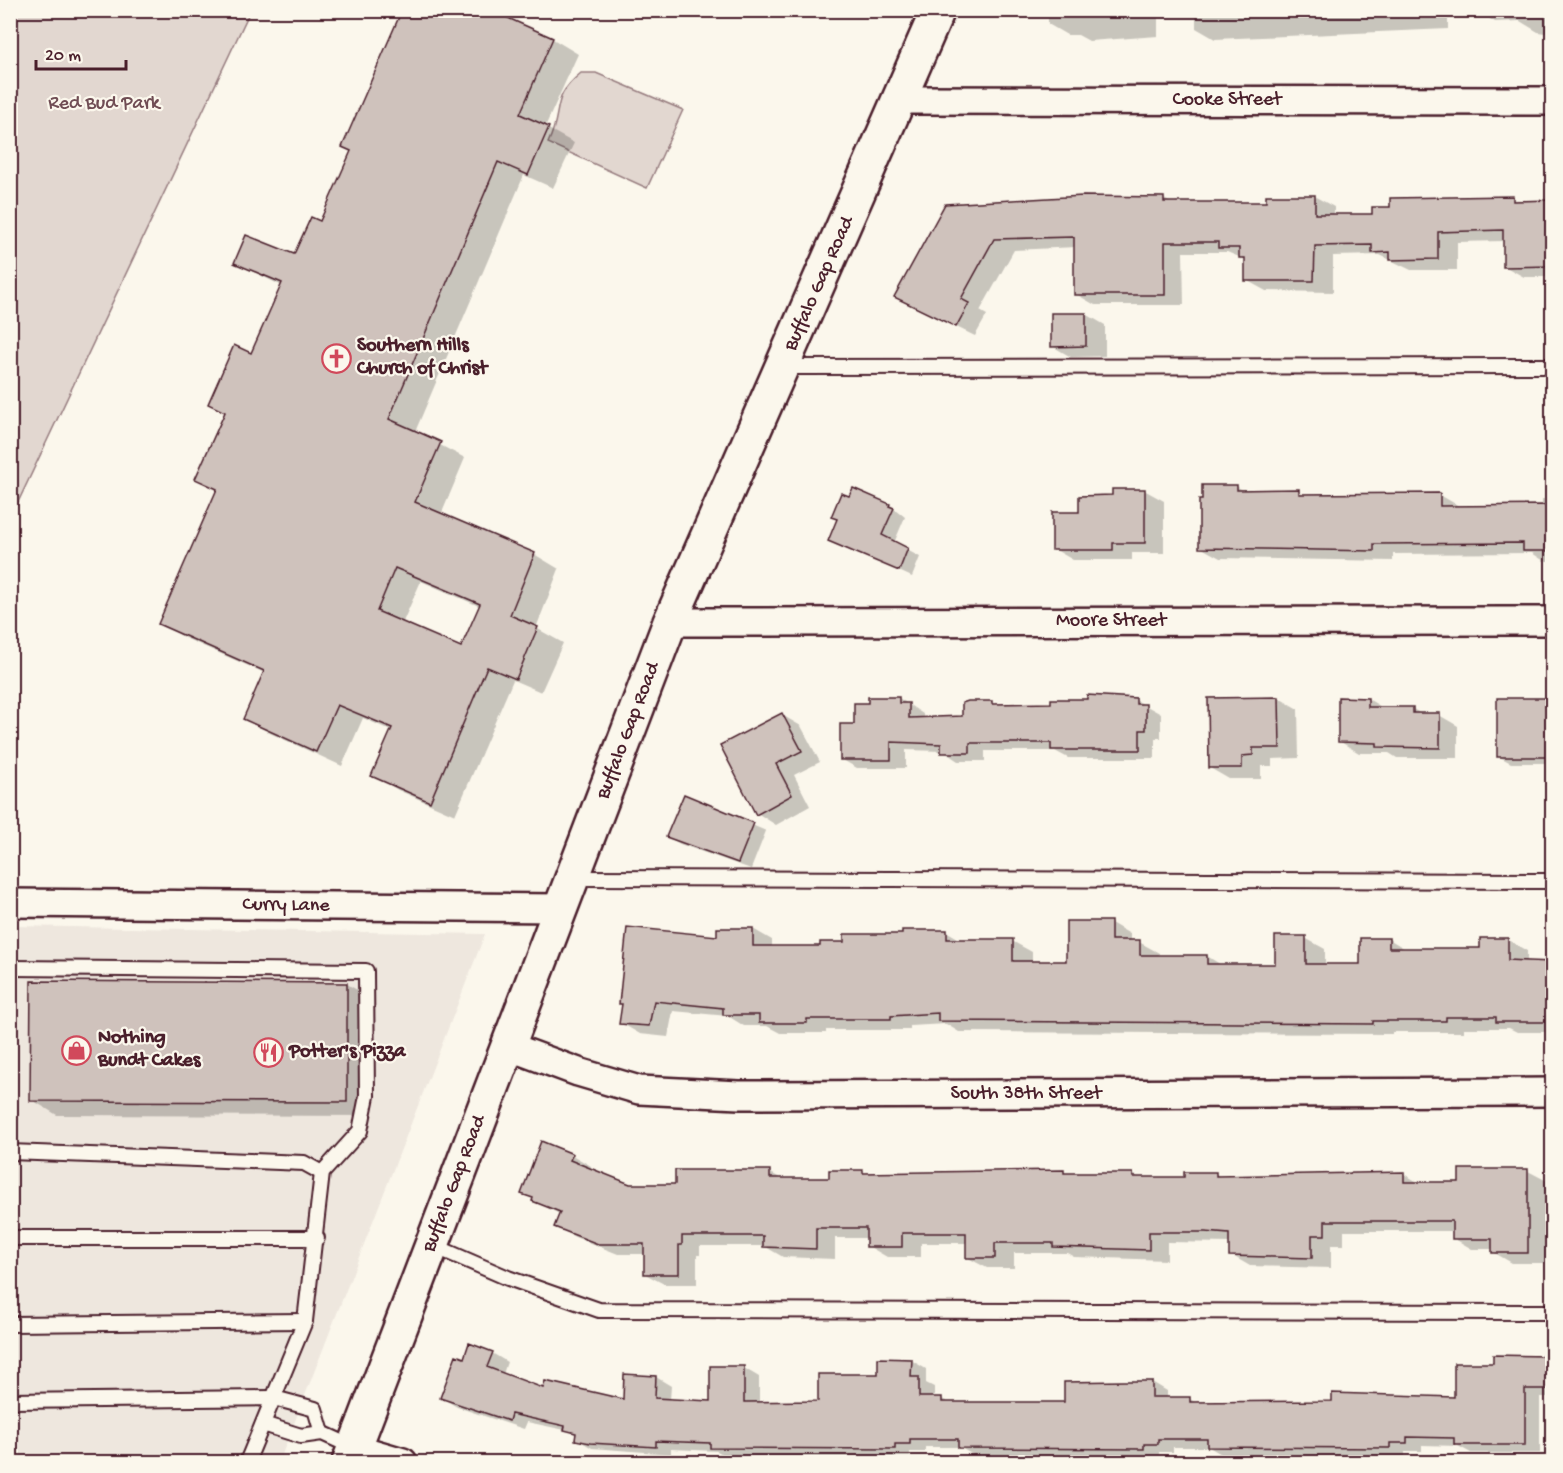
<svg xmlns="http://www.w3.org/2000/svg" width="1563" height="1473" viewBox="0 0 1563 1473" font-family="'Gochi Hand',sans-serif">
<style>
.built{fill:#eee7de}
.green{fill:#e2d7d0;stroke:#967b7e;stroke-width:1.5}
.shadow{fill:#0003;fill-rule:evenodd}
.building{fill:#cfc2bc;stroke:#4a1f2b;stroke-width:1.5;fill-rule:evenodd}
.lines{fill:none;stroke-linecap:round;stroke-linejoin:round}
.lane-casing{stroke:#4a1f2b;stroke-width:18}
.street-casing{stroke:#4a1f2b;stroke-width:32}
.secondary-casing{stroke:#4a1f2b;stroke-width:38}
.lane{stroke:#fbf7ec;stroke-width:14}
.street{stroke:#fbf7ec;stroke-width:27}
.secondary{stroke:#fbf7ec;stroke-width:33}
.labels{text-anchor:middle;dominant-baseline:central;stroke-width:4.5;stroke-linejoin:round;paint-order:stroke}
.street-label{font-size:20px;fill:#4a1f2b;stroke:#fbf7ec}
.park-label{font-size:20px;fill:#704d54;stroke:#fbf7ec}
.poi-label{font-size:20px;font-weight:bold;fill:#4a1f2b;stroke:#fbf7ec;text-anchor:start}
</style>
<rect width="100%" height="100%" fill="#fbf7ec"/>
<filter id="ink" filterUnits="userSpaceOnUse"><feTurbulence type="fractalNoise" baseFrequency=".0167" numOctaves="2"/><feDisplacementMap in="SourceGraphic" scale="12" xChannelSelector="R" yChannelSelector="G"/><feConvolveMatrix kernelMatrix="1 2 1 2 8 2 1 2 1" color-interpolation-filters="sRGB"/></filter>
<g filter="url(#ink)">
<!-- built -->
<path class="built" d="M11,926l474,8 -206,528h-268z"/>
<!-- green -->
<g class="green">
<path d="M10,11h240l-239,506h-1z"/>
<path d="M581,73h15l87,37 -36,78 -99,-45c16,-33 1,-44 33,-70z"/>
</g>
<!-- shadow -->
<g class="shadow">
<path d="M486,10l67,29 25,15 -33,73 29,16 -21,45 -29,-13 -109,257 50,26 -24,57 93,39 25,15 -23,59 27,15 -22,49 -28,-12 -58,135 -57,-25 -25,-15 19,-44 -29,-13 -21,48 -72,-33 -25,-14 20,-46 -80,-35 -25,-15 58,-133 -21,-12 29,-65 -16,-9 41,-49 31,-69 -46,-23 59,-7zM421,581l60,26 -19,42 -60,-25z"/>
<path d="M1048,10h110v26l-69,5 -11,-6h-11l-19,-11z"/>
<path d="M1196,10h252v19l-233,10 -19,-11z"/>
<path d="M1475,10h77v24l-14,-2 -18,-11 -25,1z"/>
<path d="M1314,196l20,11v8h40l17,-7v-9l161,1v77h-28l-20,-11v-25l-47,1v28h-46l-31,-15 -47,1v36l-67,-1 -20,-11 1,-20 -3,-1 -17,-7h-44l1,53h-89l-19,-11v-47l-62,3 -34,61 7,4 -12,21 -60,-29 31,-101 168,-8 50,1 9,5h95z"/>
<path d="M1086,314l19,11v31l-34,1 -19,-11z"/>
<path d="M1236,486l10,6 52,-1 8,4h134l19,11 83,1v-8h10v62h-8l-12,-8 -139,1v7l-173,-3 -20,-11z"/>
<path d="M854,490l36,15 15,12 -11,26 26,14 -8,20 -82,-37z"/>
<path d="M1144,490l20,11v52h-32v7h-59l-19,-11 26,-35 33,-17z"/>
<path d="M899,698l24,16v5l41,-1 4,-15h24l5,3 139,-6 25,14v24h-6v20h-87l-13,-7h-70v10h-27l-15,-10 -37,-1v18h-49l-16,-9 15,-33 14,-21z"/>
<path d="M1279,698l19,11 1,49 -27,1v7h-11v13h-32l-19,-11 -1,-69z"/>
<path d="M1340,699h28l17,10h28l10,6h16l19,11v32h-61l-8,-5h-30l-20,-12z"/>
<path d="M1498,699h54v64h-41l-13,-7z"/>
<path d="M782,715l19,11 19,36 -26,13 16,31 -34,19 -19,-12z"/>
<path d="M684,796l82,35 -15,38 -71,-25 -12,-7z"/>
<path d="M1111,923l19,11v8h9l20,11v3h48l16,10h54l28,-28 20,11v16h36l28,-26 18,11h75l26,-10 19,11v11h25v70h-35l-8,-4h-45v4h-72v2l-433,-2 -13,-8 -36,2v4h-84v3h-46l-13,-7h-23l-16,-10 -55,-5 -5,26 -28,-3 -19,-11 2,-18 -3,-1 98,-66 35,-9 19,11v7h49l125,-16 17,10h49l20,11v11h35z"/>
<path d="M347,984l25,15v117l-315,-1 -25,-15z"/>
<path d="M572,1155l19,11 -1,4 40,16h46l93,-14 13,7h49l32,-7 5,3 195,-3 5,2h65l7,4h46v-4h30l6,3 182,-3 17,10h39l68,-13 19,10v82h-35l-19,-11v-3h-21l-19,-11v-7h-109v14h-13v23l-81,-2 -19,-11v-12l-64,-1v18l-93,-3 -7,-4h-53v15h-27l-19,-10v-15h-47v14h-34l-19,-11v-8h-33v21l-52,-2 -19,-11h-64v9h-3v29h-33l-19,-10v-20h-27l-43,-17 -19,-10 5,-12 -39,-22z"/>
<path d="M492,1353l15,9 -4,12 41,16 81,11 31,-24 15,9 -1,14 41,2 33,-34 15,9v26l60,-1 92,-42 15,9v14l8,4v12h8l8,4h115l87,-21 15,9v8h23l8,5 258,-6 38,-33v-9l58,4v37h-12v56h-69l-13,-7 -36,-1v6h-17v5l-182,-1 -14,-8h-36v5h-14v5l-184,-1 -16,-9h-34v5h-15v5l-184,-1 -9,-5 -46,-2v5l-79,-6 -15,-9v-3l-7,-5 -43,-9 -3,7 -67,-22 -15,-9 23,-38z"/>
</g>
<!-- building -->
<g class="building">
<path d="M402,10h88l63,28 -33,76 29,13 -21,48 -30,-13 -109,257 52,23 -26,60 120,51 -25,62 28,12 -22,52 -29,-12 -57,135 -59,-26 21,-48 -55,-23 -21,47 -73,-33 21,-48 -106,-47 59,-135 -22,-10 30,-67 -17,-8 26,-59 17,8 31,-70 -48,-20 12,-28 48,19 17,-37 9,4 31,-70 -9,-4zM395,568l85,36 -19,43 -84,-36z"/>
<path d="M1266,195h49v19h57v-7h18v-9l123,-2v5l39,-1v66l-49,1v-37l-65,2v27l-48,1v-8l-18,1v-8l-57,1 -1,35h-69v-23h-6v-10h-21v-6h-53v53h-91v-58l-80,2 -33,60 8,4 -13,24 -62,-30 51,-93 138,-8 81,1v5h102z"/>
<path d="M1051,313h35v33l-35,1z"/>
<path d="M1202,485h35v5l62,-1v5l141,-1v13l112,-1v38l-1,8h-28v-8l-149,1v7l-175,-3v-48h3z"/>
<path d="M853,488l37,16 -1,2 5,2 -12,27 26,13 -9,23 -71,-30 9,-22 -6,-2 10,-24 8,3z"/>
<path d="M1112,489h33v54h-32v7h-61v-38h27v-16l33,-1z"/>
<path d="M1087,695l49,3v6h10v26h-6v20h-89v-7h-81v10h-29v-9l-50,-2v18h-51v-36h14v-21h14v-6h31v6h10v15l53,-2v-13l6,-2h24v3l59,-1v-4h36z"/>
<path d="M1279,697l1,51h-27v7l-11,1v12h-33l-1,-70z"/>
<path d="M1338,697l30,1v9h45v6h27v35l-63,-1v-4l-39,-1z"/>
<rect x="1497" y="698" width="55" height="59"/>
<path d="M782,713l20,38 -26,13 16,31 -36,20 -36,-70z"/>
<path d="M684,794l70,29 -16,40 -72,-26z"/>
<path d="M1066,921h45v19h29v15h67v9h68v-28h31v28h54v-26h29v10h91v-10h28v22l44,2v60h-56v-5h-50v4h-73v3l-435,-3v-8l-47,3v3h-84v4h-48v-8h-36v-7l-69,-7 -5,25 -30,-2 3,-20h-3l8,-77 90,9v-8h36v18h67v-4h24v-8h58v-4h45v9h66v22h53z"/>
<path d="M31,981l316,2v119l-317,-1z"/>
<path d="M541,1141l32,13 -3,6 60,24h45v-14h95v8h59v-8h34v3l201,-3v3h69v4h51v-5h32v4l188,-4v10h55v-13h69v84h-36v-14h-40v-18h-127v14h-13v23l-83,-2v-22l-24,-2h-56v18l-96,-3v-4h-58v15h-29v-25h-64v14h-36v-19h-50v21l-53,-2v-11h-81v9h-3v29h-35v-30h-46l-44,-17 6,-15 -28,-11 1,-3 -12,-4z"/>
<path d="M469,1343l24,9 -6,15 56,21 2,-7 78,18 1,-25 32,2 -1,22 55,3v-35h34v36l74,-1v-27h60v-16l34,1 -1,18h8v20h23v5h122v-20l59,-1h29v16h38v5l142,-1v-8l122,4v-34h39v-8l56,1v33h-24v56h-71v-7l-47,-1v6h-17v5l-183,-1v-8h-49v5h-14v5l-186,-1v-9h-48v5h-15v5l-185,-1v-5l-54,-2v6l-66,-4 -15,-3 1,-7 -12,-3 1,-4 -54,-12 -2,7 -69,-23 16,-43 8,3z"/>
</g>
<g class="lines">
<defs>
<g id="lane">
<path d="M784,367l768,-1"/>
<path d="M573,878l979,3"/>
<path d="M10,968l356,3 1,125 -7,35 -38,42 -17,148 -58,141"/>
<path d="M10,1152l294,11 18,10"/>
<path d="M10,1238h307"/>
<path d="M432,1245l76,33 91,32 953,2"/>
<path d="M10,1324l295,-3"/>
<path d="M10,1401l264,-3 41,11 7,24"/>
<path d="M263,1424l38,12 21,-3 33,15"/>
</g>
<g id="street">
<path d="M901,100l651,1"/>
<path d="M670,622l882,-1"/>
<path d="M10,903l551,5"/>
<path d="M508,1046l70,26 61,18 100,5 813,-3"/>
<path d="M355,1448l48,14"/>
</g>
<path id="secondary" d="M349,1462l321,-840 268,-612"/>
</defs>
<!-- lane casing -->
<use href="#lane" class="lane-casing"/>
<!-- street casing -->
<use href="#street" class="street-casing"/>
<!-- secondary casing -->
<use href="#secondary" class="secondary-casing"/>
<!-- lane -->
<use href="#lane" class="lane"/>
<!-- street -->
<use href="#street" class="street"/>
<!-- secondary -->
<use href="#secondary" class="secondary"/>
</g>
</g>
<!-- icons -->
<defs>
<symbol id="church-ring" viewBox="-11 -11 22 22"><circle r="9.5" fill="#fbf7ec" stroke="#d1495b" stroke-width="1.5"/><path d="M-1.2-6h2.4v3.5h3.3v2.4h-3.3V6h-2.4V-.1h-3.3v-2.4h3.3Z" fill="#d1495b"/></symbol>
<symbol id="shop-ring" viewBox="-11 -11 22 22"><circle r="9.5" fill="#fbf7ec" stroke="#d1495b" stroke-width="1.5"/><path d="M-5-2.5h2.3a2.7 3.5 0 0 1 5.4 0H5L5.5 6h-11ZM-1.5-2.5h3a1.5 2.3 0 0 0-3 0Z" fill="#d1495b"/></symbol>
<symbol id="restaurant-ring" viewBox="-11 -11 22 22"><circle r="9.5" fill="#fbf7ec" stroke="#d1495b" stroke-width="1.5"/><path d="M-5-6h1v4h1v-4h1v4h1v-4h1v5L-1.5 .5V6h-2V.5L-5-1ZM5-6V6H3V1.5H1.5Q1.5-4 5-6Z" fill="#d1495b"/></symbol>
</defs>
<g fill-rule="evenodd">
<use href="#church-ring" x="320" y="342" width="33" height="33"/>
<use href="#shop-ring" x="60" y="1034" width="33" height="33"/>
<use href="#restaurant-ring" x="252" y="1036" width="33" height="33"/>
</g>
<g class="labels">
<!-- street labels -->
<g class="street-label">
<text x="1227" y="100">Cooke Street</text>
<text transform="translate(820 284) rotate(-66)">Buffalo Gap Road</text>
<text x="1111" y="621">Moore Street</text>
<text transform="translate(629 731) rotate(-69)">Buffalo Gap Road</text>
<text transform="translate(286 906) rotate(1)">Curry Lane</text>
<text x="1026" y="1094">South 38th Street</text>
<text transform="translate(455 1184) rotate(-69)">Buffalo Gap Road</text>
</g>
<!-- park labels -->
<g class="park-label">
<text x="104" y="104">Red Bud Park</text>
</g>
<!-- poi labels -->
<g class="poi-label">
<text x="357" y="346">Southern Hills<tspan x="357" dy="23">Church of Christ</tspan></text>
<text x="98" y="1038">Nothing<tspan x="98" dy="23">Bundt Cakes</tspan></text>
<text x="289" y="1052">Potter's Pizza</text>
</g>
</g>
<!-- margin -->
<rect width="1563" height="1473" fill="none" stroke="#fbf7ec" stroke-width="36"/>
<rect x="18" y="18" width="1527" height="1437" fill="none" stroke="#4a1f2b" stroke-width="2" filter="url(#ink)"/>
<!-- scale -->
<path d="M36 60v9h90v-9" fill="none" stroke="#4a1f2b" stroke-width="3"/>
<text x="45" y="60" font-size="18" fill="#4a1f2b" stroke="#fbf7ec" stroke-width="4.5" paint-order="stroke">20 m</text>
</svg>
